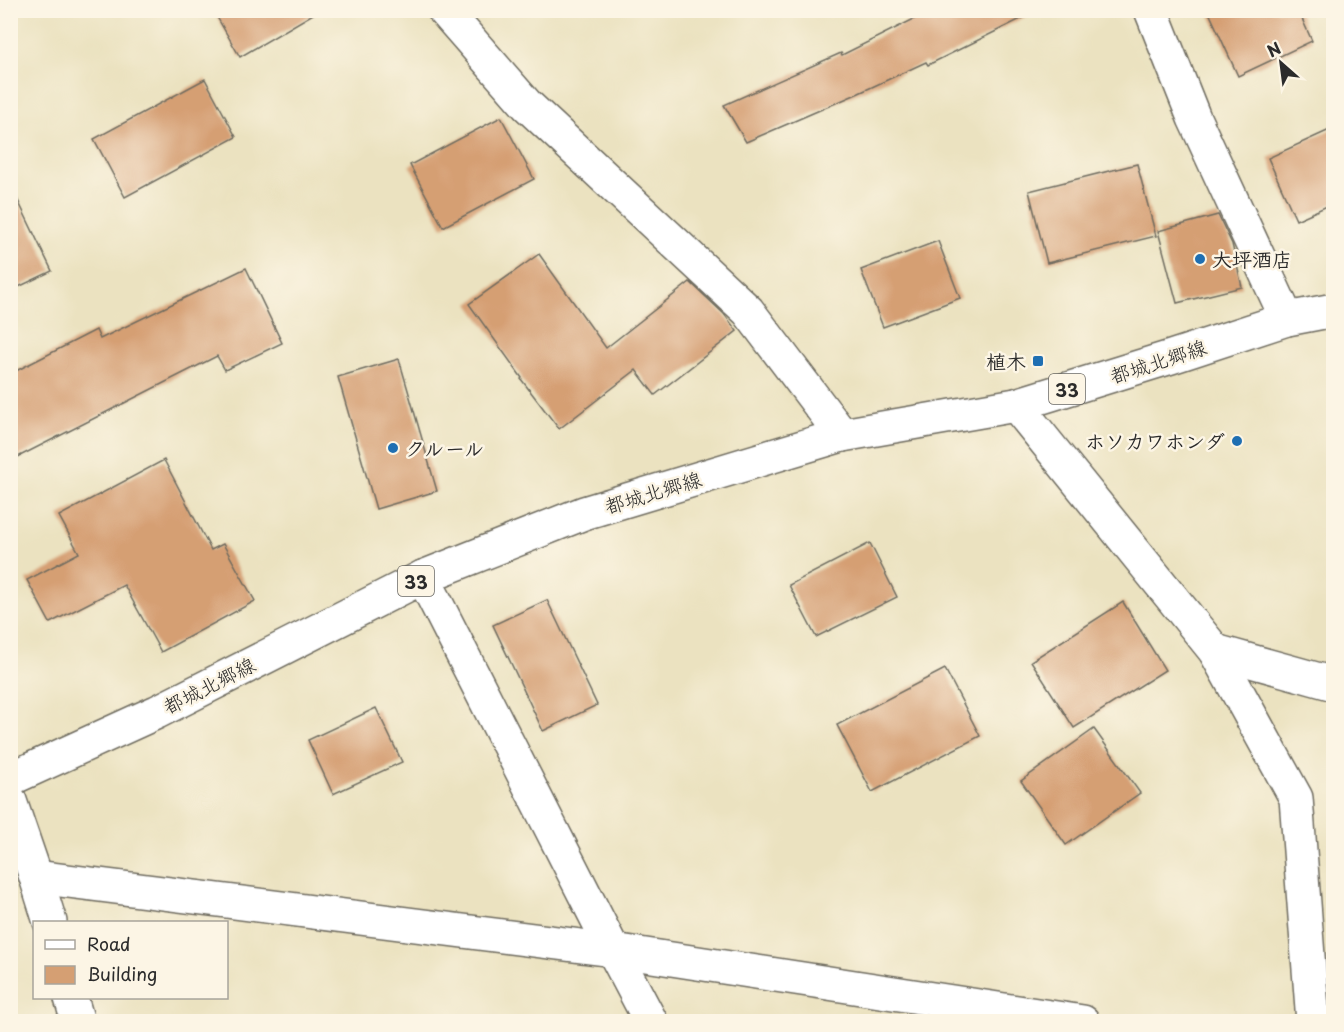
<svg xmlns="http://www.w3.org/2000/svg" width="1344" height="1032" viewBox="0 0 1344 1032" font-family="'Playpen Sans','Klee One',sans-serif">
<style>
.building{fill:#d59f73}
.lines{fill:none;stroke-linecap:round;stroke-linejoin:round}
.minor-casing{stroke:#6e6b5f;stroke-width:36}
.major-casing{stroke:#6e6b5f;stroke-width:36}
.minor{stroke:#fff;stroke-width:33}
.major{stroke:#fff;stroke-width:33}
.poi-dot{fill:#1f6fb2;stroke:#fcf5e5;stroke-width:2}
.labels{text-anchor:middle;dominant-baseline:central;stroke-width:5;stroke-linejoin:round;paint-order:stroke}
.shield{fill:#fcf5e5;stroke:#6a6863;stroke-width:1.5}
.shield-label{font-size:18px;font-weight:bold;fill:#2b2b2b}
.poi-label{font-size:20px;font-weight:bold;fill:#2b2b2b;stroke:#fcf5e5;text-anchor:start}
.street-label{font-size:20px;fill:#2b2b2b;stroke:#fcf5e5}
</style>
<rect width="100%" height="100%" fill="#fcf5e5"/>
<filter id="ink" filterUnits="userSpaceOnUse"><feTurbulence type="fractalNoise" baseFrequency=".0167" numOctaves="2"/><feDisplacementMap in="SourceGraphic" scale="12" xChannelSelector="R" yChannelSelector="G"/><feConvolveMatrix kernelMatrix="1 2 1 2 8 2 1 2 1" color-interpolation-filters="sRGB"/></filter>
<filter id="wash" filterUnits="userSpaceOnUse"><feTurbulence type="fractalNoise" baseFrequency=".008" numOctaves="4" result="noise"/><feDisplacementMap in="SourceGraphic" scale="24" xChannelSelector="R" yChannelSelector="G"/><feGaussianBlur stdDeviation="1.35" result="paint"/><feColorMatrix in="noise" values="0 0 0 0 0 0 0 0 0 0 0 0 0 0 0 0 0 1.4 0 .05"/><feComposite in="paint" operator="in"/></filter>
<g filter="url(#wash)">
<rect width="100%" height="100%" fill="#ebe2c0"/>
<g id="blocks">
<!-- building -->
<g class="building">
<path d="M213,10h107l-80,47z"/>
<path d="M932,10h107l-111,55 -2,-3 -67,31 -113,49 -22,-37 117,-52 1,2z"/>
<path d="M1208,10h90l14,31 -74,35z"/>
<path d="M205,79l31,58 -111,60 -31,-58z"/>
<path d="M501,117l33,62 -91,48 -33,-62z"/>
<path d="M1334,128v75l-38,17 -28,-62z"/>
<path d="M1137,164l19,72 -109,27 -18,-72z"/>
<path d="M10,184l42,87 -42,20z"/>
<path d="M1218,215l14,29 10,43 -65,16 -19,-72z"/>
<path d="M938,241l22,57 -77,29 -22,-57z"/>
<path d="M539,254l67,94 84,-66 34,32 13,17 -82,64 -19,-25 -77,59 -38,-50 1,-1 -53,-74z"/>
<path d="M246,268l36,75 -57,27 -8,-14 -207,105v-87l86,-44 4,9z"/>
<path d="M399,359l38,132 -61,18 -38,-132z"/>
<path d="M164,460l47,90 12,-6 32,57 -94,51 -37,-67 -74,38 -23,-43 52,-27 -20,-37z"/>
<path d="M870,543l27,54 -81,40 -27,-52z"/>
<path d="M547,600l50,105 -54,26 -50,-106z"/>
<path d="M1123,602l42,68 -91,58 -43,-67z"/>
<path d="M945,669l35,67 -108,56 -35,-67z"/>
<path d="M376,708l26,54 -69,32 -25,-54z"/>
<path d="M1094,729l46,64 -74,52 -45,-64z"/>
</g>
</g>
</g>
<g filter="url(#ink)">
<use href="#blocks" fill-opacity="0" stroke="#6e6b5f" stroke-width="1.5"/>
<g class="lines">
<defs>
<g id="minor">
<path d="M444,10l83,95 221,206 94,124"/>
<path d="M1151,10l43,108 93,201"/>
<path d="M1016,405l199,246 81,147 17,224"/>
<path d="M423,577l190,373 38,72"/>
<path d="M1215,651l119,33"/>
<path d="M36,877l577,73 470,72"/>
</g>
<g id="major">
<path d="M10,779l147,-67 266,-135 161,-64 258,-78 174,-30 155,-48 116,-38 47,-9"/>
<path d="M10,801l26,76 14,45"/>
<path d="M71,998l7,24"/>
</g>
</defs>
<!-- minor casing -->
<use href="#minor" class="minor-casing"/>
<!-- major casing -->
<use href="#major" class="major-casing"/>
<!-- minor -->
<use href="#minor" class="minor"/>
<!-- major -->
<use href="#major" class="major"/>
</g>
</g>
<!-- markers -->
<g class="poi-dot">
<circle cx="1200" cy="259" r="6"/>
<rect x="1032" y="355" width="12" height="12" rx="3"/>
<circle cx="1237" cy="441" r="6"/>
<circle cx="393" cy="448" r="6"/>
</g>
<g class="labels">
<!-- shield labels -->
<g class="shield">
<rect x="1049" y="374" width="36" height="30" rx="4.5"/>
<rect x="398" y="566" width="36" height="30" rx="4.5"/>
</g>
<g class="shield-label">
<text x="1067" y="389">33</text>
<text x="416" y="581">33</text>
</g>
<!-- poi labels -->
<g class="poi-label">
<text x="1212" y="259">大坪酒店</text>
<text x="1026" y="361" text-anchor="end">植木</text>
<text x="1225" y="441" text-anchor="end">ホソカワホンダ</text>
<text x="405" y="448">クルール</text>
</g>
<!-- street labels -->
<g class="street-label">
<text transform="translate(1158 361) rotate(-18)">都城北郷線</text>
<text transform="translate(653 492) rotate(-17)">都城北郷線</text>
<text transform="translate(209 685) rotate(-27)">都城北郷線</text>
</g>
</g>
<!-- margin -->
<rect width="1344" height="1032" fill="none" stroke="#fcf5e5" stroke-width="36"/>
<!-- legend -->
<rect x="33" y="921" width="195" height="78" fill="#fcf5e5" stroke="#a8a49b" stroke-width="1.5"/>
<rect x="45" y="940" width="30" height="9" fill="#ffffff" stroke="#a8a49b" stroke-width="1.5"/>
<text x="87" y="951" font-size="18" fill="#2b2b2b">Road</text>
<rect x="45" y="966" width="30" height="18" fill="#d59f73" stroke="#a8a49b" stroke-width="1.5"/>
<text x="87" y="981" font-size="18" fill="#2b2b2b">Building</text>
<!-- north arrow -->
<g transform="translate(1281 63) rotate(332)" stroke="#fcf5e5" stroke-width="4.5" paint-order="stroke">
<path d="M0-4.5L10 22L0 15L-10 22Z" fill="#2b2b2b"/>
<text y="-9" font-size="16" font-weight="bold" text-anchor="middle" fill="#2b2b2b">N</text>
</g>
</svg>
